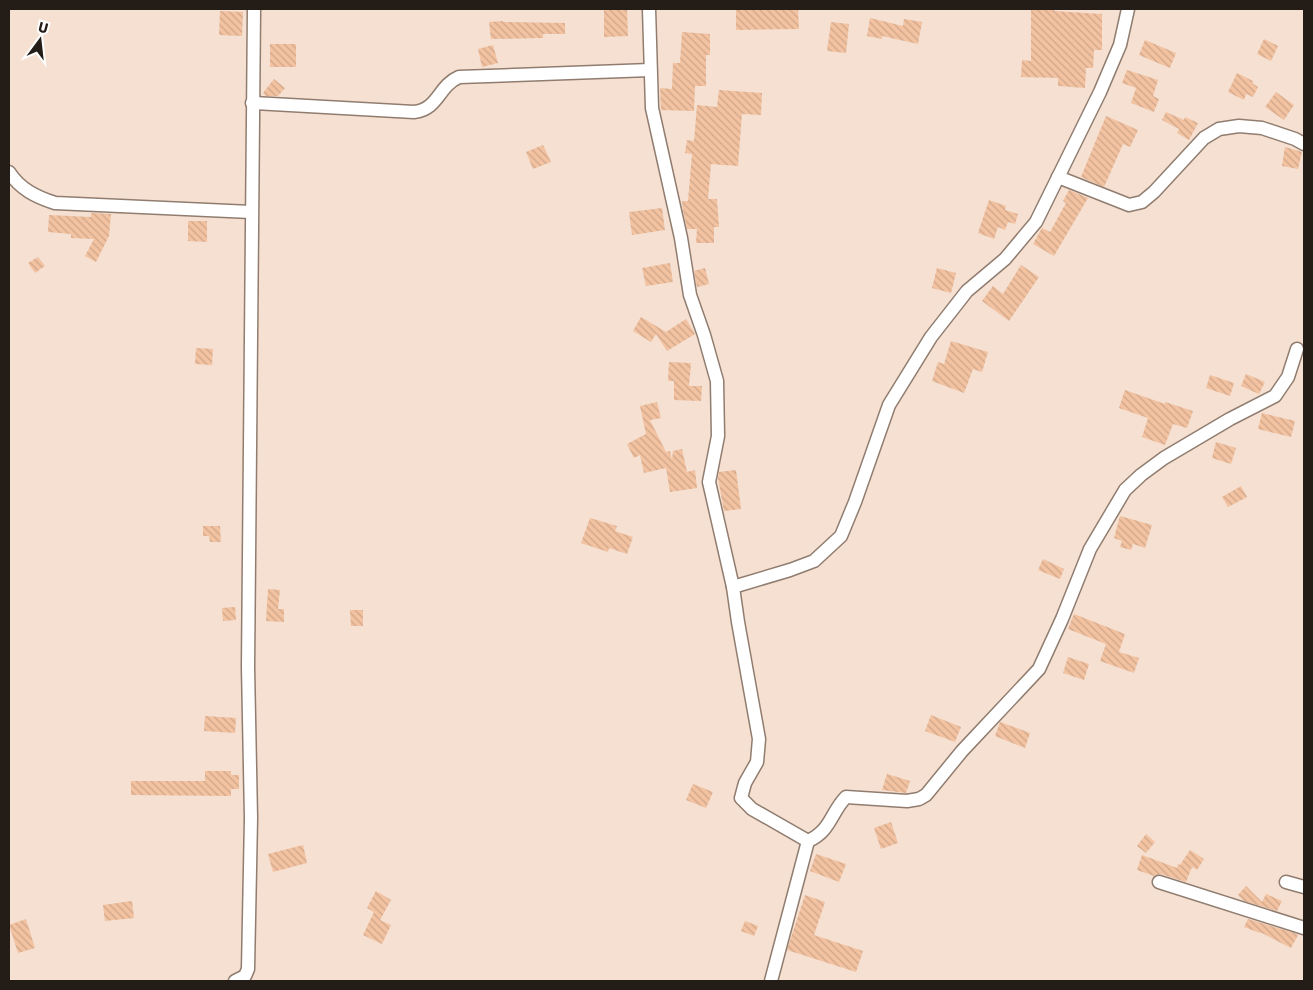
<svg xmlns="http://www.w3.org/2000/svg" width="1313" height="990" viewBox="0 0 1313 990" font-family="Jost,sans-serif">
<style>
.building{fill:url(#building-back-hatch)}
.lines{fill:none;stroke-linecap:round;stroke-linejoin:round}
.minor-casing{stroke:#907d70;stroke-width:15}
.minor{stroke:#fff;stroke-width:12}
</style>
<defs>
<pattern id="building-back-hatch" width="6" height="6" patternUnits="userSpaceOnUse" patternTransform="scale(1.25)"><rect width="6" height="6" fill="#f2c2a1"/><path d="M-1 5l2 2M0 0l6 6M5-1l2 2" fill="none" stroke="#cfa68a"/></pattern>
</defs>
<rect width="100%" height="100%" fill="#f5e0d1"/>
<!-- building -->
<g class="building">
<path d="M604,9h23l1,27 -24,1z"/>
<path d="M736,9h62l1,20 -63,1z"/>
<path d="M1031,9h23v2l48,3v36h-8l-1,18h-7l-1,20 -27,-2v-8l-37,-1 1,-17 9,1z"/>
<path d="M220,11l23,1 -1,24 -23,-1z"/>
<path d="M870,18l33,8 1,-7 18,3 -4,22 -36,-8v3l-15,-3z"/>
<path d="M503,21v1l62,1v11h-22v4l-52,1 -2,-17z"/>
<path d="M831,22l18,2 -3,29 -19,-2z"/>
<path d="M682,32l28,2v21h-4v31h-11l-1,25 -33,-1 -1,-22 12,1 1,-26h7z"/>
<path d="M1264,39l14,7 -7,15 -14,-7z"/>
<path d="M1145,40l31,13 -6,15 -31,-13z"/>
<rect x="270" y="44" width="26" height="23"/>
<path d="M493,45l5,18 -16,4 -4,-18z"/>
<path d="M1127,70l31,10 -5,16 6,3 -5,13 -23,-9 5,-15 -14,-5z"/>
<path d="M1237,73l16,8 -1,2 6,4 -5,10 -7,-3 -2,6 -16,-8z"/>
<path d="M274,79l11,9 -7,8h-12l-3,-3z"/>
<path d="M719,90l43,3 -1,22 -19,-1 -4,52 -27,-2 -3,35h9l2,28h-5v16h-18l1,-14h-10l-4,-19 -1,-9h6l4,-47 -7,-1 2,-13 7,1 3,-36 20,2z"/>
<path d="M1276,92l18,13 -10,15 -19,-13z"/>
<path d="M1166,112l18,8 1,-3 13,6 -9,17 -12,-7 2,-4 -17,-9z"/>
<path d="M1106,116l32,14 -8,17 -7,-3 -19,43 -23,-10z"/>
<path d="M543,145l8,17 -18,7 -7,-17z"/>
<path d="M1285,147l17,5 -4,17 -16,-3z"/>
<path d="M1069,190l19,8 -34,58 -21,-12 9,-16 8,4 16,-29 -3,-2z"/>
<path d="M989,200l17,6 -1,4 13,4 -3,10 -7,-2 -3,8 -7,-3 -4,12 -16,-6z"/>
<path d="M662,208l3,22 -33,5 -3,-23z"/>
<path d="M91,213l20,1 -2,22 -13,26 -11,-6 9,-17 -23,-1v-4l-23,-2 1,-17 42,2z"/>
<path d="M188,221h19v21l-19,-1z"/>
<path d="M38,257l7,9 -10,7 -7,-10z"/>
<path d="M670,263l3,19 -27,4 -4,-18z"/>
<path d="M1021,265l18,12 -30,44 -27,-20 11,-15 10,8z"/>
<path d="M705,268l4,16 -12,3 -3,-16z"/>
<path d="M937,268l19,5 -5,20 -19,-5z"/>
<path d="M641,317l25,15 20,-13 9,15 -28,17 -11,-17 -5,8 -18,-11z"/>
<path d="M951,341l37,11 -6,20 -9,-3 -9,24 -32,-12 6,-19 6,2z"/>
<path d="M196,348l17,1 -1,16 -17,-1z"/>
<path d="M669,362l22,1 -2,23h13l-1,15 -27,-1v-19h-6z"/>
<path d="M1246,374l19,8 -6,12 -18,-8z"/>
<path d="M1210,375l24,8 -4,13 -24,-8z"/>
<path d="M1125,390l40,14v-2l28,9 -6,17 -14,-4 -8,21 -23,-8 6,-19 -29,-10z"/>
<path d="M657,402l4,16 -11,2 16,32 4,-1 2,9 1,-9 9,-2 5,23 8,-2 2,18 -27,4 -4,-24 -22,5 -4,-18 -6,3 -7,-14 19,-10 -6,-28z"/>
<path d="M1262,413l33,8 -4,16 -33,-8z"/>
<path d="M1216,442l20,6 -5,16 -19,-6z"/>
<path d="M736,470l5,39 -17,2 -6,-33 1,-6z"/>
<path d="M1241,486l6,11 -19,10 -6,-10z"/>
<path d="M1120,516l32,9 -7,23 -12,-4 -2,6 -11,-3 2,-6 -8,-3z"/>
<path d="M590,518l27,8 -2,5 18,6 -6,17 -18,-6 -1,4 -27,-9z"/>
<path d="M203,526h17l1,16h-11l-1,-6h-6z"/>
<path d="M1043,559l21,10 -4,10 -22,-9z"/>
<path d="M268,589l12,1 -2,19h6v13l-18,-1z"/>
<path d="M235,607l1,13 -13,1 -1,-13z"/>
<path d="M350,610h13v16h-12z"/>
<path d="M1074,614l51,20 -6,18 20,6 -5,15 -34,-12 6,-17 -38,-15z"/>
<path d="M1068,657l21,7 -5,16 -21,-7z"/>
<path d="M931,715l30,12 -6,15 -30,-11z"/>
<path d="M205,716l31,2 -1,15 -31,-2z"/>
<path d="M1000,722l30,11 -5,15 -30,-12z"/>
<path d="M205,771h26v4h8v14h-8v7l-100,-1v-14h74z"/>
<path d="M887,774l23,7 -4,12 -24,-3z"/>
<path d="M693,784l20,8 -7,16 -20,-8z"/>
<path d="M891,822l7,21 -17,6 -7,-21z"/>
<path d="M1146,834l9,8 -9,11 -9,-7z"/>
<path d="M303,845l4,18 -34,9 -5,-18z"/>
<path d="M1190,850l14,9 -7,11 -5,-3 -6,15 -25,-8 -7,2 -17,-6 5,-15 35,13 1,-4 2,1z"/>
<path d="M816,854l30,10 -7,18 -29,-11z"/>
<path d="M1246,886l16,16 4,-8 16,7 -5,10 -33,-10 -6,-6z"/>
<path d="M376,891l15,9 -11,20 11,5 -9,19 -19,-9 11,-23 -7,-4z"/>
<path d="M805,895l20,7 -11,33 49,16 -7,21 -69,-22z"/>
<path d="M132,901l2,17 -29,3 -2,-16z"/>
<path d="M26,919l9,29 -17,5 -9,-28z"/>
<path d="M1248,919l46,14 4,2 -7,13 -31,-16v1l-16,-6z"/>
<path d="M745,921l13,5 -4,10 -13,-5z"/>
</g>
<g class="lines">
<defs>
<g id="minor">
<path d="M649,9l3,99 29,130 9,57 14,40 13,46 1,55 -9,46 24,105"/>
<path d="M252,103l162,9c25,-3 24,-26 45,-35l191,-7"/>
<path d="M9,172c11,17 27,25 46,31l196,9"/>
<path d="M1058,177l71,28 13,-3 12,-10 50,-54 15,-9 20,-3 23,2 33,11 9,5"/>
<path d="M808,841l-56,-32 -11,-11 4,-15 12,-21 2,-23 -21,-117 -5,-35 57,-17 24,-9 27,-25 14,-34 34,-97 42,-68 36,-46 38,-32 31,-37 64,-130 20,-47 8,-36"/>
<path d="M808,841c23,-10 23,-29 38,-44l61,4 12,-2 7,-4 36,-44 77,-82 23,-50 28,-70 35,-59 16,-15 23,-17 66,-39 45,-23 13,-19 9,-28"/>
<path d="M1159,882l145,46"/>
<path d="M1286,882l18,5"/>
<path d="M235,981l10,-5 3,-7 3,-151 -3,-151 6,-658"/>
<path d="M771,981l37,-140"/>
</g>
</defs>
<!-- minor casing -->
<use href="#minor" class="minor-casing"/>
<!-- minor -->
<use href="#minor" class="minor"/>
</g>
<!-- border -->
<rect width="1313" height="990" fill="none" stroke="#231c17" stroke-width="20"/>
<!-- north arrow -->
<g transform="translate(40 40) rotate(15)" stroke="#ffffff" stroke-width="4" paint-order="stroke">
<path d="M0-4L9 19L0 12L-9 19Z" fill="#231c17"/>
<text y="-8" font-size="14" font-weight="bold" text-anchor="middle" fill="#231c17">U</text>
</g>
</svg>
